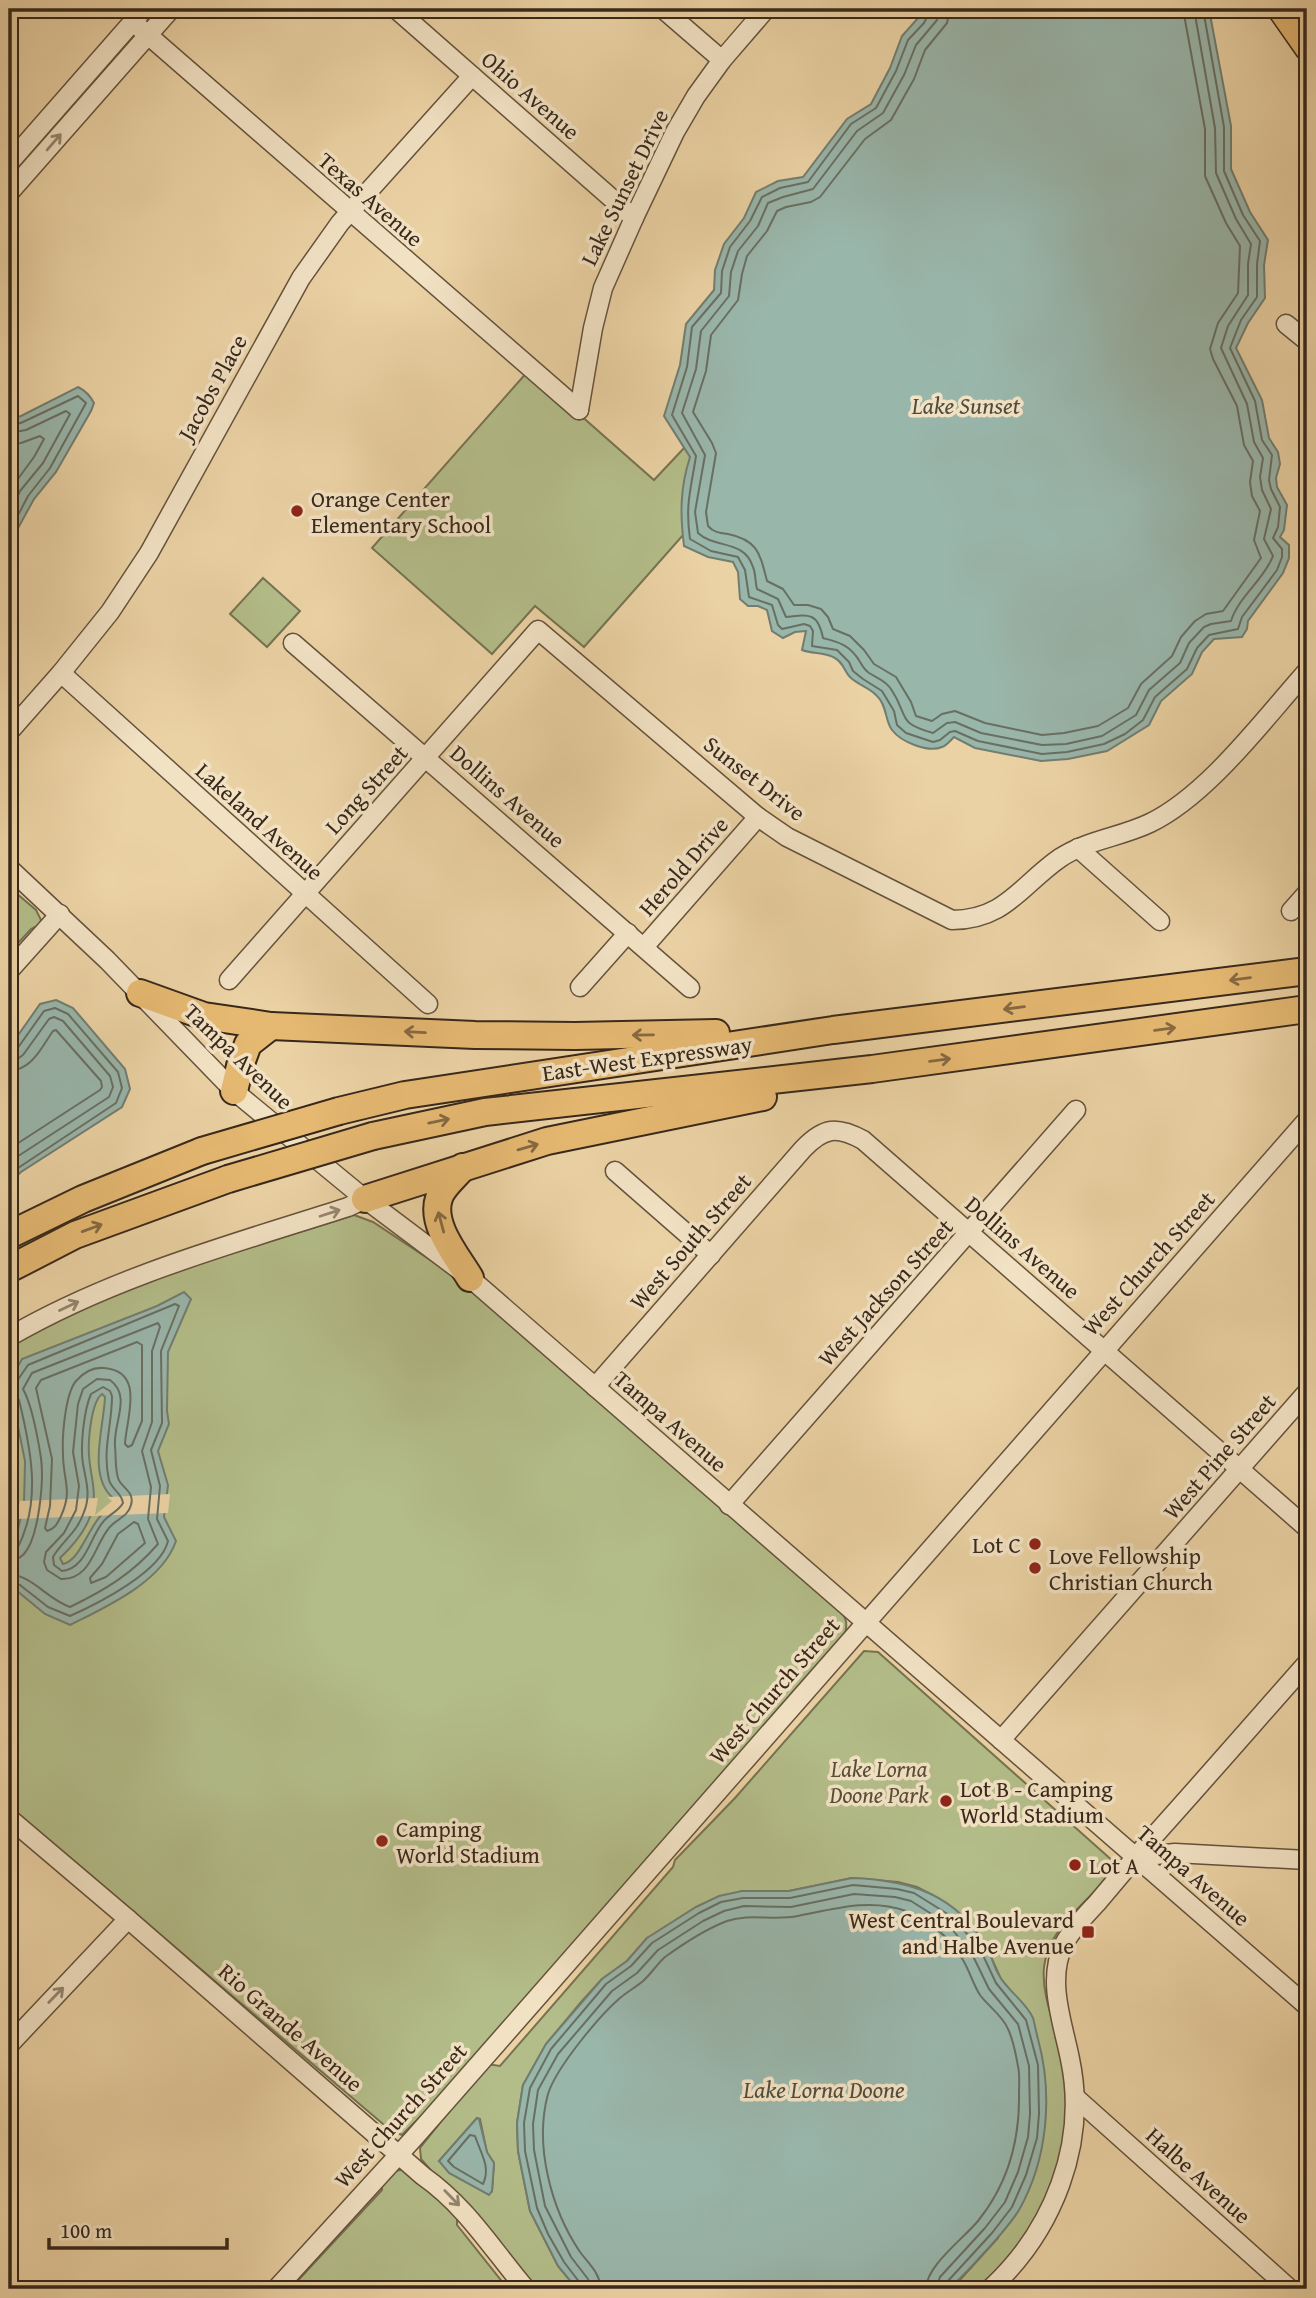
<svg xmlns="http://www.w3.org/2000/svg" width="1316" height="2298" viewBox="0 0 1316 2298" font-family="'Gentium Book Plus',serif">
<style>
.green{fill:#b3bd89;stroke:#767252;stroke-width:2;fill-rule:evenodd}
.water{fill:#99b6ab;stroke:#727d71;stroke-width:2;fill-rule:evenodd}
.pier{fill:#ebd2a4}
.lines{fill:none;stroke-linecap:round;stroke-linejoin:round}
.shore{stroke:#686f63;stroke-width:2}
.minor-casing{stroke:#65523d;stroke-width:21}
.major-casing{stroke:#38281b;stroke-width:26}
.highway-casing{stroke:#38281b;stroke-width:30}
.minor{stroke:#f2e2c4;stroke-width:18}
.major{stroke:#e6b972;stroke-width:23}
.highway{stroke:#e6b972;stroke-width:26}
.highway-bridge-casing{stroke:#38281b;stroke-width:30;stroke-linecap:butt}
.highway-bridge{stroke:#e6b972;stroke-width:26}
.oneway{stroke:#958570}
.oneway2{stroke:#866942}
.poi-dot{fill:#8f2418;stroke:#f2e2c4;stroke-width:2.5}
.labels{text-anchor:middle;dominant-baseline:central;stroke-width:7;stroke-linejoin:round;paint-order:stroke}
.street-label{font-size:23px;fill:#38281b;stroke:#f2e2c4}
.poi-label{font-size:23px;fill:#38281b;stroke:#f2e2c4;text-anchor:start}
.park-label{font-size:23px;font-style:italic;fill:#574d36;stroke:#f2e2c4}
.water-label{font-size:24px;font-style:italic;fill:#504c3f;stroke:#f2e2c4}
</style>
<rect width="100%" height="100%" fill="#ebd2a4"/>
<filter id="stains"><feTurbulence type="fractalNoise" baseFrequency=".00286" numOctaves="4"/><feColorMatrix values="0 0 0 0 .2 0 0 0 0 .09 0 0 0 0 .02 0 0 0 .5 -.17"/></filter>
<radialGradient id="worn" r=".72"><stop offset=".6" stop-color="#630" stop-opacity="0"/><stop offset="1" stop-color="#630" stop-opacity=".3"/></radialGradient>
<!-- green -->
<g class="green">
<path d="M529,370l125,110 61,-65 7,76 -138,156 -49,-41 -43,48 -120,-106z"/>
<path d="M263,578l37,33 -33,36 -37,-33z"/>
<path d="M9,887l27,23 5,10 -2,5 -8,4 -22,24z"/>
<path d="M354,1215l19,7 83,55 382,331c8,9 10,14 7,26l-393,451 -50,50 -12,-5 -381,-324v-460l56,-31 88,-37z"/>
<path d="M864,1651l14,1 236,210c-15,38 -64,57 -70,105 -3,32 14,63 20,94 17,87 -23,171 -87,228h-29l11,-8 39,-43 39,-200 -5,-21 -31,-38 -14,-31 -17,-24 -12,-11 -25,-18 -16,-8 -19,-5 -46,-4 -63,13h-47l-95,47 -20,23 -25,18 -20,22 -36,43 -23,41 -6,38 1,28 12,60 28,55 19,23h-43l-113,-130 -1,-11 67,-84 13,2 173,-199 2,-7 60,-62zM477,2118l3,1 7,34 7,10 -2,28 -53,-30z"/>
<path d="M405,2169l52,41v15l51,64h-218l92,-99v-6l13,-13z"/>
</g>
<!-- water -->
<g class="water">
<path d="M926,9h283l22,117v43l19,43 18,28 -4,25 1,33 -17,25 -12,25 26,52 7,38 9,14 2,12 -4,14 1,9 10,18 -3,25 -4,7 9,8v13l-6,15 -35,48 -1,8 -5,8 -28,2 -12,13 -10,22 -31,27 -12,24 -42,26 -39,8 -27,2 -66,-13 -21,-11c-4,4 -8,9 -12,10 -14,6 -41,-5 -50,-17 -7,-9 -5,-25 -15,-34 -7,-8 -19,-11 -27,-19 -6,-6 -7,-16 -17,-20 -9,-5 -21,-3 -31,-7l4,-19 -11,1 -12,6 -11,-7 -5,-21 -9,-4h-10l-8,-7 -2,-27 -5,-10 -25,-5 -24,-11c-4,-32 -4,-58 6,-89l-26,-41 16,-51 6,-41 28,-34 1,-20 9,-26 20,-26 12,-26 22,-11 25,-4 44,-58 24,-15 19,-36 12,-32z"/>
<path d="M78,387c8,4 12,8 16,16l-3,8 -35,61 -22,27 -17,31 -8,2v-119l4,5 8,-2z"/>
<path d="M56,1000l17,8 52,61 5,20 -8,18 -101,65 -12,11v-135l31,-44z"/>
<path d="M184,1292l7,7 -23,53 -1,59 2,13 -11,27 10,34 -4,32 12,24c-14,41 -70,66 -106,84l-25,-11 -28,-23 -8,-1v-38l8,-19 7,-29 1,-43 -16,-79 13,-23 135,-53zM102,1394l3,3c-1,29 -18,79 8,101v7c-24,13 -30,55 -50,59l-3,-6c14,-13 25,-26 31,-44 7,-21 -1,-38 -2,-59 -1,-14 2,-53 13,-61z"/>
<path d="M852,1878c57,2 105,16 135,70 5,9 7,20 13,29 9,15 26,25 33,41 2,7 3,14 5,21 15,55 10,120 -19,171 -10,16 -24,31 -37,45 -11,12 -21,24 -34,34h-371l-19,-23 -28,-55 -12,-60 -1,-28 6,-38 23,-41 56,-65 25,-18 20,-23 49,-31 23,-11 23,-5h47z"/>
<path d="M477,2118l2,1 8,33 7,11 -2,28 -3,4 -40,-22 -10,-12z"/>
</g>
<!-- pier -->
<path class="pier" d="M170,1494l-2,19 -152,6 4,-18 78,-3 -3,17 17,-14 -5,-4z"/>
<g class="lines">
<!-- shore -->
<g class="shore">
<path d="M931,9l-7,14 -16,17 -12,31 -20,37 -25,16 -43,58 -28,6 -18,9 -12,24 -20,26 -8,24 -1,22 -29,34 -5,40 -15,48 24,41c-5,33 -11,48 -6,83l21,12 27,6 7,13 4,27 23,8 6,20 4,4 22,-5 6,2 3,5 -1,15 25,4 12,12 4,9 10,8 19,12 12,20 3,14 9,8 27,9 7,-2 10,-8 5,-1 23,10 64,13 25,-2 37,-8 21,-10 18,-14 12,-23 32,-28 10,-21 12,-13 29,-6 4,-12 35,-47 5,-13v-8l-9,-11 5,-11 2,-20 -9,-18 -2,-9 3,-25 -10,-15 -7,-39 -25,-53 11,-28 16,-23v-33l3,-23 -17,-26 -19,-44v-44l-21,-118"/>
<path d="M940,9l-3,11 -21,25 -12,30 -21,38 -26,18 -44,58 -30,8 -15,6 -10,23 -20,25 -7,21 -2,24 -28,35 -5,38 -14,44 23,42 -10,57 3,21c17,16 46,6 55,34 3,7 2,15 4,22l21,10 8,18c24,-3 32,-4 37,21 14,4 24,6 33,18 5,6 6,12 13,17 8,5 17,8 22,16 19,28 4,33 42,44l14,-10 8,-1 26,11 61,12 24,-1 36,-8 34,-21 13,-25 31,-27 9,-20 15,-16 7,-3 20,-3c8,-25 33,-41 42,-65l-9,-17 7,-30 -9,-19 -2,-13 3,-19 -9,-16 -7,-38 -26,-56 7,-22 20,-31v-31l3,-20 -15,-25 -20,-46 -1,-45 -21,-119"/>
<path d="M950,9l-3,14 -22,27 -11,29 -23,41 -26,19 -45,58 -9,5 -25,5 -9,4 -10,20 -20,25 -5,18 -4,26 -27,35 -5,36 -13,41 19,31 4,10 -10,59 2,14c5,6 11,7 20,8 30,6 32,20 39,47l16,8 11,16h14l13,4 7,8 5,12 17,7 14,14 10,14 22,13 15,25 5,14 16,5 10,-7 13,-3 30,12 57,12 22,-2 34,-7 30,-18 13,-24 31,-28 9,-19 14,-16 11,-7 17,-3 38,-53 -7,-18 6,-29 -8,-15 -2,-14 3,-21 -9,-16 -7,-39 -24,-47 -3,-10 8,-26 20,-30 2,-47 -14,-23 -21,-47v-47l-22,-120"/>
<path d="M9,423l6,2 8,-3 55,-26 8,7 -36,65 -22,28 -14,27 -5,2"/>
<path d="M9,433l17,-3 40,-19 4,3 -27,49 -23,28 -11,24"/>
<path d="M9,444l12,-1 19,-7 4,3 -10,18 -25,34"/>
<path d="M9,1052l8,-3 27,-38 11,-3 13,6 50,58 4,16 -6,15 -107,71"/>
<path d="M9,1061l7,-1 7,-5 26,-36 5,-2 9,4 47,55 3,11 -4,10 -100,65"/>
<path d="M9,1071c23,-1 32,-23 44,-40l3,-1 45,51 1,6 -2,3 -91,59"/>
<path d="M137,1342l5,3v76l-10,24 -4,2 -3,-3c1,-25 21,-73 -21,-76 -11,-1 -21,5 -28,13 -11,13 -14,56 -13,73 0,27 10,36 -2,62 -4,8 -6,13 -14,15l-2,-3 5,-22 2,-47 -16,-71 5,-8z"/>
<path d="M97,1379l13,1c22,16 3,43 5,66 1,10 0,22 3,32 3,10 17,13 13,27 -3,12 -15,14 -22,23 -15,18 -18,52 -48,51l-14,-9 -3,-8 2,-10 18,-19 12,-23 3,-24 -6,-34 5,-48 5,-15z"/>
<path d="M9,1384l8,-3 11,-16 147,-61 4,2 -18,45 1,72 -11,27 9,36 -3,33 11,22c-7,31 -71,63 -98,75l-22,-9 -28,-22 -11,-2"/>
<path d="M103,1387l7,4 2,5c0,30 -10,54 -3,84 3,10 13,13 14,23 -5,9 -14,11 -20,19 -13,15 -17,47 -41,49l-8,-6 -1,-8c10,-17 24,-24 31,-45 7,-17 2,-31 -1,-48 -3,-18 1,-54 8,-70z"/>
<path d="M9,1395l6,1 4,4c12,49 23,102 -2,149l-8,2"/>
<path d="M134,1522l4,2 7,19 -39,34 -15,6 -1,-5 12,-14 16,-30z"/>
<path d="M9,1560c6,0 10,-1 15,-6 15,-17 20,-73 17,-96 -3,-19 -9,-53 -18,-69l9,-16 126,-50 2,4 -8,24v71l-10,29 9,36 -3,32 10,25c-26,30 -53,46 -88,63 -23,-8 -37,-31 -61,-33"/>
<path d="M470,2135l5,1c6,18 16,31 8,48l-29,-17 -6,-6z"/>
<path d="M581,2289l-1,-6 -16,-21 -16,-28 -11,-26 -12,-57 -1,-28 6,-35 21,-39 55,-65 25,-18 21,-23 47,-30 22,-11 22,-4h47l63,-13 44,4 17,4 40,25 27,33 15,32 30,37 12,45 1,49 -2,24 -11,37 -14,32 -20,26 -45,49 -2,7"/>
<path d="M590,2289l-2,-10 -17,-22 -26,-51 -11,-56 -1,-26 5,-34 20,-36 54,-63 25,-18 21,-23 45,-29 21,-10 20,-5 47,1 63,-13 41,3 16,4 38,24 24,31 16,33 29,35 11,42 1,48 -2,23 -10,35 -13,30 -20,26 -45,49 -4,12"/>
<path d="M601,2289c-1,-16 -12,-25 -21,-37 -29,-43 -46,-107 -32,-158 8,-26 51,-78 72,-96 7,-6 16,-11 23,-17 8,-7 14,-17 22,-24 18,-13 41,-28 62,-36 23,-8 47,0 71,-5 36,-7 72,-18 108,-5 23,8 45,28 57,49 7,12 10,24 17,35 8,11 23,21 28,34 5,10 8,26 10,37 2,9 1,18 1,27 1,48 -11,91 -41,128 -15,18 -52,45 -52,68"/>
</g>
<defs>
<g id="minor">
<path d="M396,9l238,209"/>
<path d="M663,9l59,51"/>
<path d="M133,22l446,388"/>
<path d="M9,163l135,-154"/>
<path d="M9,193l162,-184"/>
<path d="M1286,324l21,17"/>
<path d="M579,410l14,-82 10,-40 31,-70 41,-86 21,-36 26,-36 44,-51"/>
<path d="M293,643l397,345"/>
<path d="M61,673l367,331"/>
<path d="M9,732l52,-59 49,-61 39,-59 152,-275 39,-55 132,-147"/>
<path d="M1078,848l82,73"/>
<path d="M9,868l98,92 127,131 131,108 105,79 837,728"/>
<path d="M1291,911l16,-18"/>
<path d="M644,947l114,-130"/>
<path d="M9,971l51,-57"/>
<path d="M229,980l309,-350 220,187 29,20 165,83c53,0 69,-35 108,-62 27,-18 61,-21 90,-35 58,-28 114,-104 157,-152"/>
<path d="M580,987l48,-54"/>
<path d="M615,1171l96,84"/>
<path d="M9,1337c105,-61 224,-93 339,-130l17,-8"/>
<path d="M595,1387l208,-238c21,-22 34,-23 60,-9l444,388"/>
<path d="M729,1505l347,-395"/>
<path d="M1001,1740l306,-348"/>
<path d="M9,1818l119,101 295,257c44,31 69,73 103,113"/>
<path d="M1136,1857l39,-4 132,7"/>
<path d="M9,2045l119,-126"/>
<path d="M1075,2097l215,192"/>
<path d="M276,2289l138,-151 893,-1018"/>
<path d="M990,2289c63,-58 98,-145 80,-230 -7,-36 -24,-79 -6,-115 8,-15 21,-28 33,-41 16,-19 32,-38 48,-57 55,-61 108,-122 162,-183"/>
</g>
<path id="major" d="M1279,9l28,40"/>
<g id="highway">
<path d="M140,993l64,23 67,10 204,9 100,1 141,-3"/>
<path d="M234,1091l6,-25 8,-22 23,-18"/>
<path d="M339,1111l66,-16 428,-65 474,-59"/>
<path d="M373,1136l112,-24 387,-43 435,-60"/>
<path d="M463,1167c-7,9 -21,20 -24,31 -9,27 18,58 31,80"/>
<path d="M365,1199l182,-58 216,-44"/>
<path d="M9,1235l74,-36 119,-48"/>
<path d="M9,1269l66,-34 153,-56"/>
</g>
</defs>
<!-- minor casing -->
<use href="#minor" class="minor-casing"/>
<!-- major casing -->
<use href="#major" class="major-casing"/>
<!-- highway casing -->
<use href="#highway" class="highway-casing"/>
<!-- minor -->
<use href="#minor" class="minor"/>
<!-- major -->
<use href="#major" class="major"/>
<!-- highway -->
<use href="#highway" class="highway"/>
<defs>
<g id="highway-bridge">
<path d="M202,1151l137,-40"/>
<path d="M228,1179l145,-43"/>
</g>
</defs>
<!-- highway-bridge casing -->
<use href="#highway-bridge" class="highway-bridge-casing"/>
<!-- highway-bridge -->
<use href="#highway-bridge" class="highway-bridge"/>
</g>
<!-- one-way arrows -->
<defs><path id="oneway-shaft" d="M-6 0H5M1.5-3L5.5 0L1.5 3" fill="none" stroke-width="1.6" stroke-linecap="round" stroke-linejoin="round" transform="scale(1.75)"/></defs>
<g class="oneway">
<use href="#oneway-shaft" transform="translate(54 142) rotate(-49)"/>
<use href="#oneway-shaft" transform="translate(330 1213) rotate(-18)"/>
<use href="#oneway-shaft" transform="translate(69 1306) rotate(-25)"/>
<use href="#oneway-shaft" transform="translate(56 1995) rotate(-46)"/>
<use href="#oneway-shaft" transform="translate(452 2198) rotate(46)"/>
</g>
<g class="oneway2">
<use href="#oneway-shaft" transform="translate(1240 979) rotate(173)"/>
<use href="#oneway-shaft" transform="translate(1014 1008) rotate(173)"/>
<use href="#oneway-shaft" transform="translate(1165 1029) rotate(-8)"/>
<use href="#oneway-shaft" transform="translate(415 1032) rotate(-177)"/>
<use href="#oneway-shaft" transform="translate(643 1035) rotate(179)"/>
<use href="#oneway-shaft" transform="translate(940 1060) rotate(-8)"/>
<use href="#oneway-shaft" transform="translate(439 1121) rotate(-12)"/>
<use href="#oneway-shaft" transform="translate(528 1147) rotate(-16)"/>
<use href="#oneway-shaft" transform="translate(441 1222) rotate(-105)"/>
<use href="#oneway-shaft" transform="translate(92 1228) rotate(-20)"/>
</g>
<!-- markers -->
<g class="poi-dot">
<circle cx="297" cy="511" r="7"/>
<circle cx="1035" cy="1544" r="7"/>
<circle cx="1035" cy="1568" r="7"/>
<circle cx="946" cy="1801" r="7"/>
<circle cx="382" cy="1841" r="7"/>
<circle cx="1075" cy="1865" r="7"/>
<rect x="1081" y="1925" width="14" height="14" rx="3.5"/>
</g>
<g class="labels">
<!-- street labels -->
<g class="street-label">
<text transform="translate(531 95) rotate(41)">Ohio Avenue</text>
<text transform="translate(624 187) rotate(-64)">Lake Sunset Drive</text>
<text transform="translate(371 199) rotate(41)">Texas Avenue</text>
<text transform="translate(212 387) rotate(-61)">Jacobs Place</text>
<text transform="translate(755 778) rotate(38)">Sunset Drive</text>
<text transform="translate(366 789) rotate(-48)">Long Street</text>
<text transform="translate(508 796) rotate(41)">Dollins Avenue</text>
<text transform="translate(260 821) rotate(42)">Lakeland Avenue</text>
<text transform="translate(683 866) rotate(-49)">Herold Drive</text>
<text transform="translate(239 1056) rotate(44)">Tampa Avenue</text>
<text transform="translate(647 1058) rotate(-8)">East-West Expressway</text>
<text transform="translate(690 1241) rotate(-49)">West South Street</text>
<text transform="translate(1023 1247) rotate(41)">Dollins Avenue</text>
<text transform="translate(1148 1263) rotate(-48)">West Church Street</text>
<text transform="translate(885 1292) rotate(-48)">West Jackson Street</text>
<text transform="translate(671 1421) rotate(41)">Tampa Avenue</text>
<text transform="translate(1219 1456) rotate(-49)">West Pine Street</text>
<text transform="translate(774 1690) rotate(-49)">West Church Street</text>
<text transform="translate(1194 1875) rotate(41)">Tampa Avenue</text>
<text transform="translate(291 2027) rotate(41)">Rio Grande Avenue</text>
<text transform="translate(400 2115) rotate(-48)">West Church Street</text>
<text transform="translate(1199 2175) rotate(42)">Halbe Avenue</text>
</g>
<!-- poi labels -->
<g class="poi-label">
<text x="311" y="498">Orange Center<tspan x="311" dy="26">Elementary School</tspan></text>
<text x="1021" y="1544" text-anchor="end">Lot C</text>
<text x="1049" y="1555">Love Fellowship<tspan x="1049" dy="26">Christian Church</tspan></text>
<text x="960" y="1788">Lot B - Camping<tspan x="960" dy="26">World Stadium</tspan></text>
<text x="396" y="1828">Camping<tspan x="396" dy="26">World Stadium</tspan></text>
<text x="1089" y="1865">Lot A</text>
<text x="1074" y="1919" text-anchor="end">West Central Boulevard<tspan x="1074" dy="26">and Halbe Avenue</tspan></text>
</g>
<!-- park labels -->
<g class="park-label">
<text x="879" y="1768">Lake Lorna<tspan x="879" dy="26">Doone Park</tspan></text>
</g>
<!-- water labels -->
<g class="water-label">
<text x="966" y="405">Lake Sunset</text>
<text x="824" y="2089">Lake Lorna Doone</text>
</g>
</g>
<!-- margin -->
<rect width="1316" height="2298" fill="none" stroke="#ebd2a4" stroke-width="35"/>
<rect x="10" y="10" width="1295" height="2277" fill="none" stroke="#38281b" stroke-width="3.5"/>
<rect x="18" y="18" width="1281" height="2263" fill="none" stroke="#38281b" stroke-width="2"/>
<!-- scale -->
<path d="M49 2238v10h178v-10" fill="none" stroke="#38281b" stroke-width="3.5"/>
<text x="60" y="2238" font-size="21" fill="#38281b" stroke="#f2e2c4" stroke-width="5" paint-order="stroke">100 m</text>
<rect width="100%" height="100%" filter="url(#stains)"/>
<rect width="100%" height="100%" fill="url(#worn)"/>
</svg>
